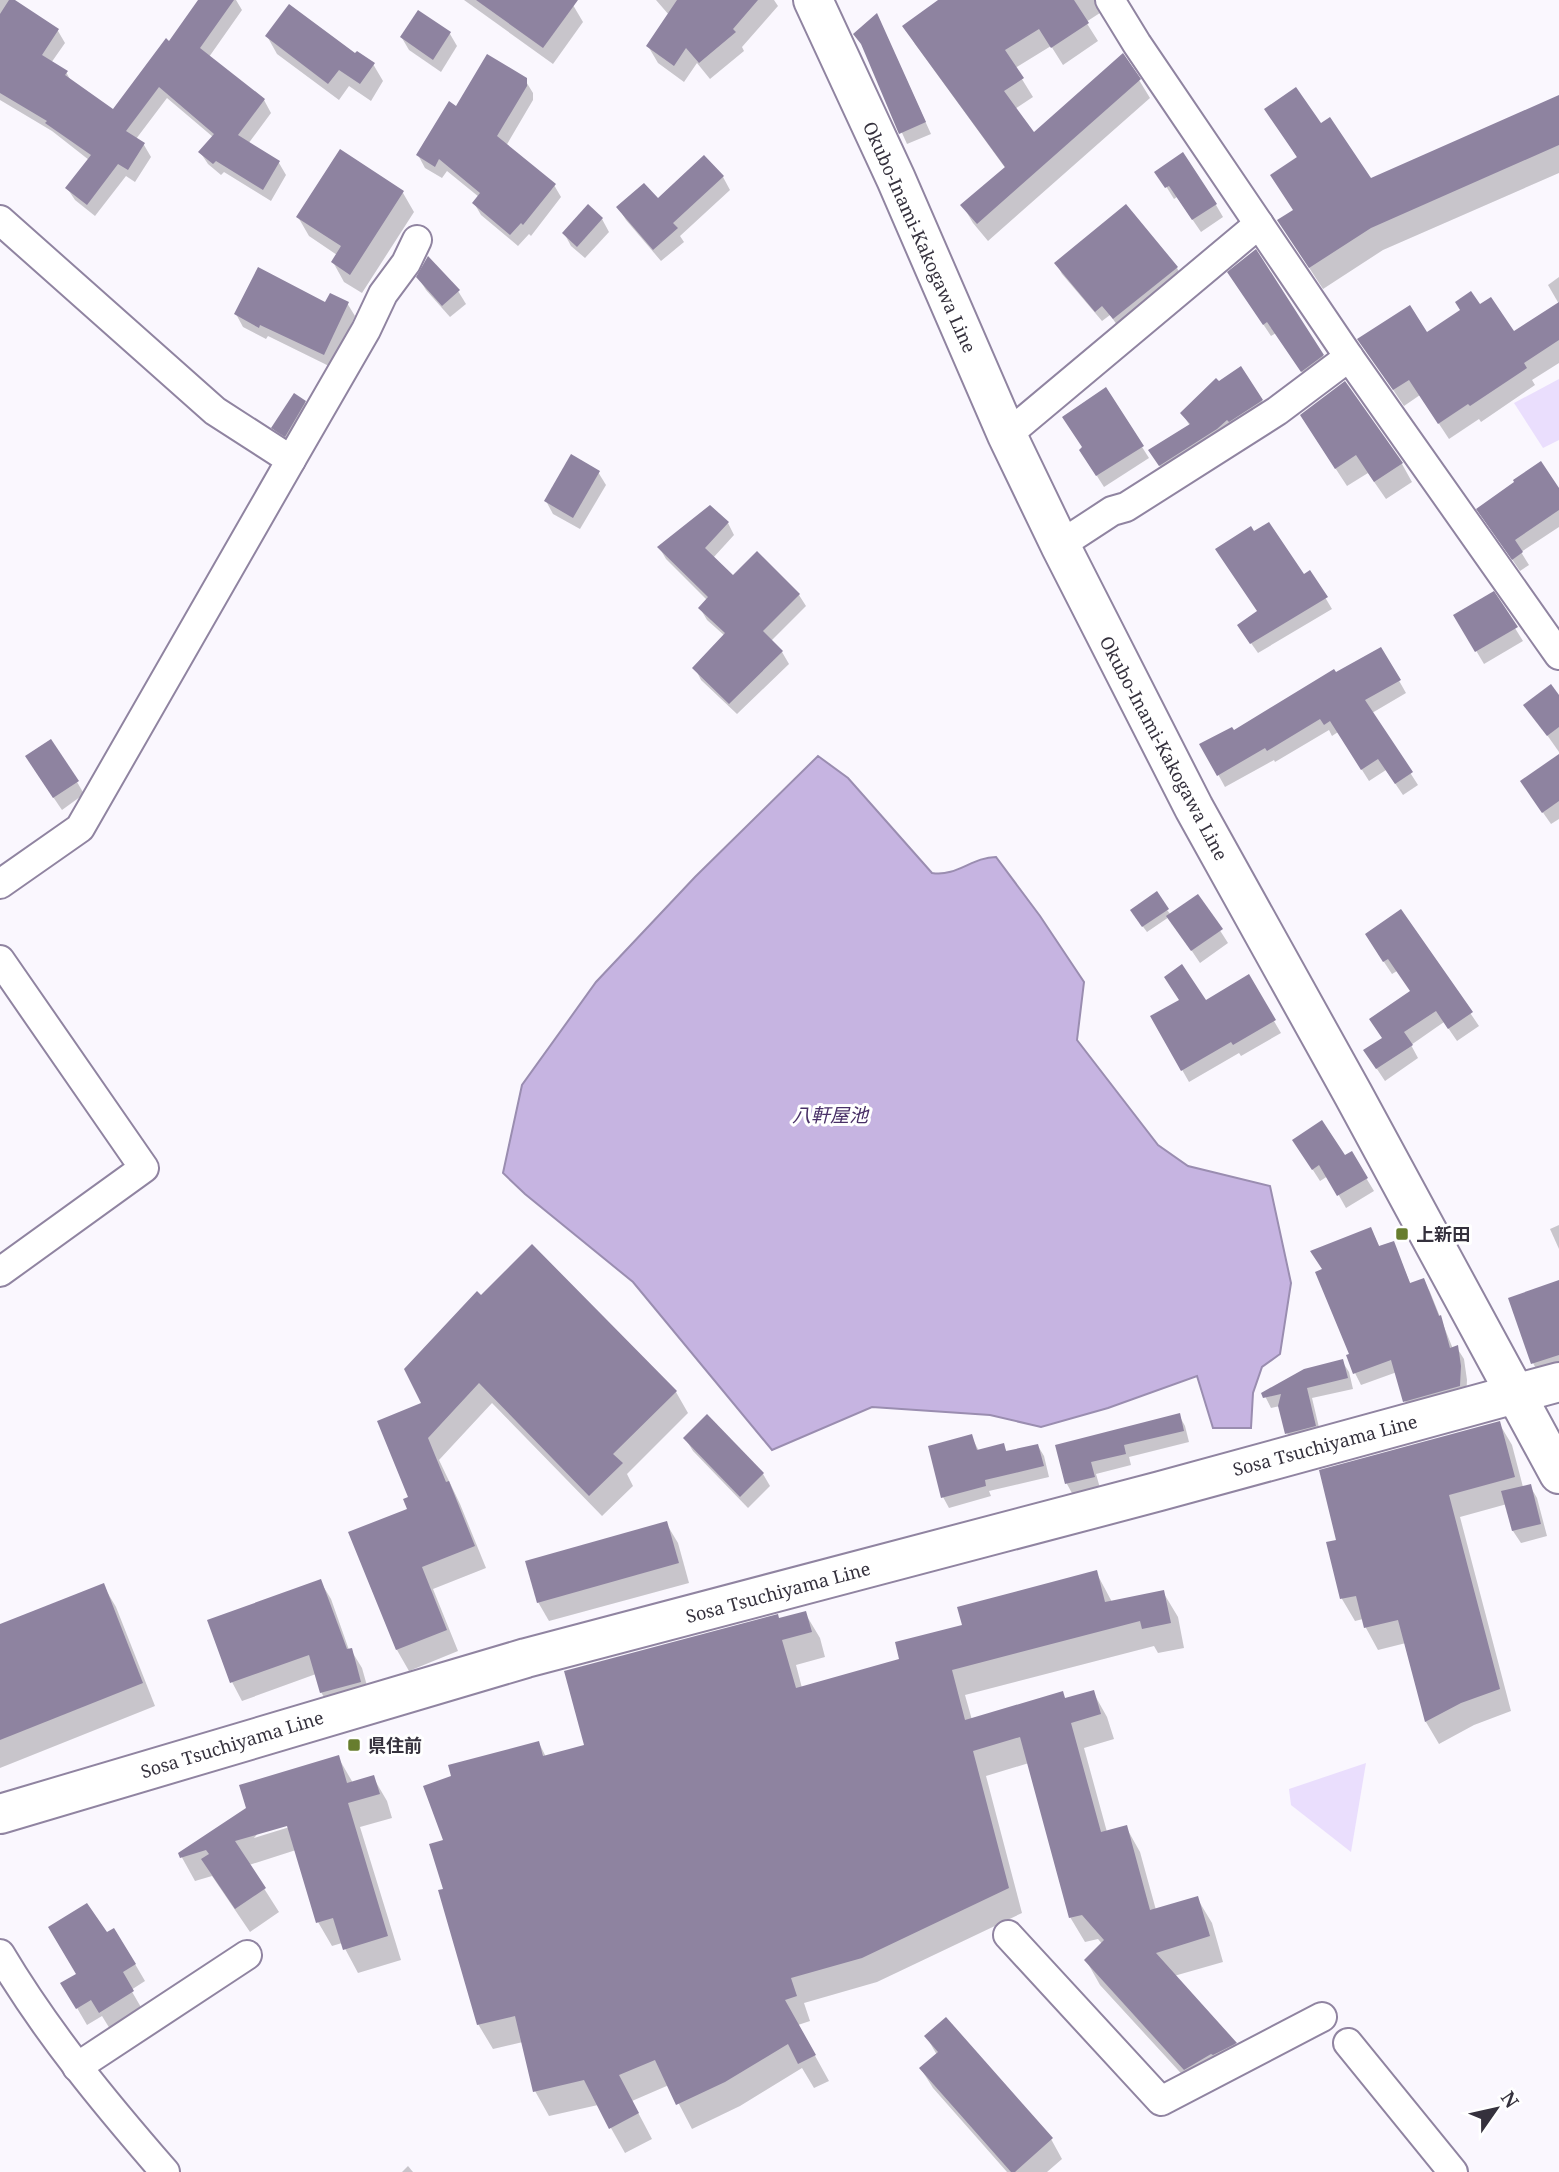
<svg xmlns="http://www.w3.org/2000/svg" width="1559" height="2172" viewBox="0 0 1559 2172" font-family="'Noto Serif','Noto Sans JP',serif">
<style>
.green{fill:#eadefd}
.water{fill:#c6b4e1;stroke:#9a8db0;stroke-width:2}
.shadow{fill:#0003;fill-rule:evenodd}
.building{fill:#8e83a0}
.lines{fill:none;stroke-linecap:round;stroke-linejoin:round}
.minor-casing{stroke:#9084a1;stroke-width:32}
.secondary-casing{stroke:#9084a1;stroke-width:42}
.primary-casing{stroke:#9084a1;stroke-width:42}
.minor{stroke:#fff;stroke-width:28}
.secondary{stroke:#fff;stroke-width:38}
.primary{stroke:#fff;stroke-width:38}
.poi-dot{fill:#677d2e;stroke:#fff;stroke-width:2.5}
.labels{text-anchor:middle;dominant-baseline:central;stroke-width:6;stroke-linejoin:round;paint-order:stroke}
.street-label{font-size:18px;fill:#35313d;stroke:#fff}
.poi-label{font-size:18px;font-weight:bold;fill:#35313d;stroke:#fff;text-anchor:start}
.water-label{font-size:19px;font-style:italic;fill:#482f66;stroke:#fff}
</style>
<rect width="100%" height="100%" fill="#faf7fe"/>
<!-- green -->
<g class="green">
<path d="M1559,379v61l-16,8 -29,-45z"/>
<path d="M1366,1763l-15,89 -60,-47 -2,-16z"/>
</g>
<!-- water -->
<path class="water" d="M818,756l30,22 84,95c25,4 40,-16 64,-16l44,59 44,66 -7,58 81,105 30,21 82,20 21,97 -11,71 -18,13 -9,26 -2,35h-38l-16,-52 -89,32 -67,19 -51,-12 -118,-8 -100,43 -139,-168 -108,-88 -22,-21 19,-88 74,-103 99,-105z"/>
<!-- shadow -->
<g class="shadow">
<path d="M0,0h12l46,31 7,12 -14,20 15,9 6,11 41,28 57,-68 30,-43h36l6,10 -33,47 55,43 7,13 -23,31 31,19 7,12 -15,26 -47,-29 -3,3 -13,-11 -8,-12 13,-15 -46,-39 -31,41 8,6 7,12 -16,25 -9,-6 -31,40 -20,-16 -8,-12 22,-28 -37,-29 -52,-31z"/>
<path d="M464,0h102l7,5 10,17 -30,42z"/>
<path d="M656,0h118l4,6 -36,41 2,4 -34,28 -13,-16 -13,19 -26,-19 -10,-17 21,-31z"/>
<path d="M940,0h161l2,11 -17,11 12,19 -35,24 -12,-19 -36,22 18,29 -18,12 18,26 106,-55 11,18 -162,143 -15,-18 -10,-17 43,-37 -91,-125 -10,-18z"/>
<path d="M419,12l31,22 7,12 -16,26 -32,-22 -7,-12z"/>
<path d="M882,26l49,108 -24,10 -42,-94 -10,-16z"/>
<path d="M267,36l88,20 18,8 10,17 -12,20 -22,-15 -10,14 -62,-46z"/>
<path d="M525,80l8,13v7l-27,46 48,39 7,12 -30,39 -2,-2 -11,12 -37,-31 -7,-12 5,-6 -32,-26 -5,7 -17,-10 -7,-13 38,-47z"/>
<path d="M1559,97v76l-176,77 -60,39 -43,-66 14,-12 4,-52 -31,-50 104,71z"/>
<path d="M704,158l19,19 7,13 -50,46 4,6 -23,19 -35,-41 -8,-13 40,-6z"/>
<path d="M1164,183l52,22 7,12 -22,15 -24,-35 -3,2z"/>
<path d="M403,193l11,19 -52,81 -18,-11 -11,-20 4,-7 -28,-19 -11,-19z"/>
<path d="M1125,207l52,61 6,11 -63,50 -10,-14 -8,6 -40,-47 -6,-11z"/>
<path d="M602,219l7,13 -24,26 -14,-12 -7,-13z"/>
<path d="M418,277l40,14 8,13 -16,13 -24,-27z"/>
<path d="M1559,277v27l-11,-19z"/>
<path d="M1237,285l86,71 7,12 -20,16 -34,-51 -5,3z"/>
<path d="M347,303l8,13 -24,51 -63,-31 -2,3 -23,-12 -7,-13z"/>
<path d="M1559,304v59l-27,17 3,5 -54,37 -2,-3 -30,20 -29,-44 -16,11 -45,-67 68,-4 53,-29 33,27z"/>
<path d="M1262,401l5,9 -101,65 -10,-15 34,-34 -8,-13z"/>
<path d="M305,402l7,13 -19,33 -12,-8 -8,-12z"/>
<path d="M1313,434l89,30 10,18 -26,17 -18,-26 -21,13z"/>
<path d="M1142,447l7,11 -45,29 -16,-25z"/>
<path d="M598,472l8,13 -26,44 -27,-15 -7,-13z"/>
<path d="M1559,493v34l-38,25 8,13 -9,6 -34,-50z"/>
<path d="M728,523l6,12 -21,23 20,20 66,17 7,11 -35,35 11,11 7,12 -52,50 -36,-34 -6,-12 30,-32 -18,-16 -7,-12 7,-8 -41,-41 -7,-12z"/>
<path d="M1310,572l22,37 -74,44 -12,-17z"/>
<path d="M1493,593l30,48 -39,23 -29,-49z"/>
<path d="M1381,649l25,44 -34,20 46,72 -15,10 -17,-25 -17,11 -31,-49 -6,4 -3,-6 -54,32 -1,-2 -49,27 -23,-42 31,-13z"/>
<path d="M1559,698v54l-33,-47z"/>
<path d="M1559,756v63l-8,5 -21,-30z"/>
<path d="M34,769l43,13 7,12 -22,16z"/>
<path d="M1198,896l30,47 -28,20 -31,-46 -22,15 -12,-16 32,-6 4,5z"/>
<path d="M1401,911l78,115 -22,15 -13,-19 -33,23 7,13 -33,23 -12,-18 10,-24 29,-47 -15,-21 -5,3 -18,-27z"/>
<path d="M1248,977l33,56 -40,23 -2,-3 -50,29 -37,-65 53,-15z"/>
<path d="M1302,1153l42,4 7,-4 23,38 -28,17 -18,-32 -8,5z"/>
<path d="M1559,1225v24l-9,-20z"/>
<path d="M1371,1229l9,19 13,-5 18,42 13,-5 6,12 23,57 4,-1 7,11 3,21 -1,18 -54,15 -7,-12 -8,-29 -36,13 -6,-12 -6,-16 2,-1 -27,-86z"/>
<path d="M1559,1282v86l-20,6 -6,-11z"/>
<path d="M1342,1361l7,11 4,17 -41,9 9,38 -28,8 -6,-11 -7,-27 -9,2 -7,-14z"/>
<path d="M406,1369l270,23 12,21 -61,61 6,12 -31,30 -110,-113 -53,57 21,44 26,64 -53,21 25,62 -49,20 -12,-21 -47,-117 59,-23 15,-106z"/>
<path d="M1179,1415l6,11 4,16 -60,15 2,8 -35,9 4,14 -27,7 -6,-11 -10,-38z"/>
<path d="M1499,1423l13,22 11,42 7,-1 7,12 10,38 -26,7 -8,-12 -6,-27 -47,13 51,194 -37,14 -35,19 -13,-22 -20,-79 -28,7 -12,-22 -3,-9 -8,2 -13,-22 -14,-56 10,-2z"/>
<path d="M971,1436l8,15 24,-6 4,7 31,-6 6,10 5,21 -60,14 2,5 -42,12 -6,-11z"/>
<path d="M685,1438l78,36 7,12 -22,22 -55,-57z"/>
<path d="M666,1523l12,20 11,40 -140,38 -11,-19z"/>
<path d="M1096,1572l16,30 51,-10 15,25 6,31 -26,5 -4,-7 -189,49 7,25 90,-27 4,7 27,-8 14,25 7,22 -30,9 23,84 19,-5 14,25 16,58 41,-12 15,25 11,39 -49,14 61,68 15,24 -50,26 -100,-109 -14,-25 17,-15 -5,-6 -13,3 -15,-25 -41,-154 -43,13 36,137 -145,69 -73,21 6,18 -12,4 31,56 -15,7 -12,-20 -62,38 -48,23 -23,-44 -37,16 20,38 -27,14 -27,-48 -49,11 -14,-25 -12,-49 -30,7 -15,-25 -32,-134 -1,-49 94,-98 7,14 40,-11 193,-126 26,-7 15,25 5,19 -29,8 6,23 99,-27 63,-35z"/>
<path d="M320,1581l11,18 18,51h2l11,18 9,32 -39,11 -11,-19 -5,-18 -74,27 -10,-19 -22,-61z"/>
<path d="M103,1585l13,22 39,99 -155,62v-142z"/>
<path d="M338,1757l15,26 20,-6 14,24 5,17 -32,9 41,133 -43,13 -16,-30 -10,3 -14,-24 -22,-72 -47,15 30,47 -29,20 -38,-56 -17,5 -15,-27zM295,1821l1,4 -42,13 5,-6z"/>
<path d="M106,1935l29,29 10,17 -14,9 11,19 -32,20 -8,-13 -15,9 -24,-41 15,-10z"/>
<path d="M926,2036l125,103 11,20 -15,13h-40l-74,-84 -12,-19 16,-14z"/>
<path d="M408,2166l5,6h-11z"/>
</g>
<!-- building -->
<g class="building">
<path d="M9,0h6l44,29 -17,26 26,16 -3,4 48,34 53,-71 3,3 29,-41h36l-34,48 65,51 -27,36 42,26 -17,29 -47,-29 -3,3 -15,-12 16,-18 -55,-47 -33,44 19,12 -17,27 -10,-6 -31,41 -22,-17 26,-33 -46,-32 2,-2 -47,-28v-79z"/>
<path d="M476,0h102l-35,48z"/>
<path d="M677,0h81l-25,29 3,3 -37,31 -13,-15 -12,18 -28,-20z"/>
<path d="M938,0h136l15,23 -38,25 -12,-19 -34,21 19,28 -20,13 30,41 89,-79 18,26 -164,145 -17,-19 45,-38 -103,-141z"/>
<path d="M289,4l66,49 2,-2 18,12 -15,21 -21,-14 -11,14 -63,-48z"/>
<path d="M418,10l33,22 -18,28 -33,-23z"/>
<path d="M877,13l49,109 -27,12 -38,-90 -8,-10z"/>
<path d="M487,54l40,24v8l-30,50 59,48 -33,41 -2,-2 -11,12 -38,-32 8,-10 -41,-34 -4,8 -19,-12 33,-54 7,5z"/>
<path d="M1296,87l25,36 9,-6 41,61 188,-83v50l-188,83 -62,40 -32,-48 16,-10 -23,-35 27,-18 -33,-48z"/>
<path d="M340,149l64,42 -54,84 -19,-13 10,-16 -45,-29z"/>
<path d="M1183,152l34,52 -25,16 -23,-34 -4,2 -11,-16z"/>
<path d="M704,155l20,21 -51,47 5,5 -25,22 -37,-43 28,-24 14,15z"/>
<path d="M588,204l15,14 -26,29 -15,-14z"/>
<path d="M1126,204l52,63 -65,52 -11,-13 -7,6 -41,-49z"/>
<path d="M1256,249l68,106 -23,17 -34,-50 -4,3 -36,-53z"/>
<path d="M428,256l32,34 -18,16 -26,-29z"/>
<path d="M258,267l67,35 5,-9 19,9 -25,53 -64,-30 -1,3 -25,-14z"/>
<path d="M1471,291l9,13 11,-7 23,34 45,-29v38l-35,23 3,5 -57,38 -2,-2 -30,20 -29,-44 -16,10 -36,-51 53,-34 17,27 33,-22 -5,-8z"/>
<path d="M1241,366l22,34 -34,22 -2,-2 -10,9 -58,37 -11,-16 42,-26 -10,-11 36,-35 3,3z"/>
<path d="M1345,381l58,82 -29,19 -18,-27 -21,14 -35,-54z"/>
<path d="M1106,387l38,59 -48,30 -17,-26 3,-3 -20,-30z"/>
<path d="M294,393l12,8 -21,36 -14,-9z"/>
<path d="M571,454l29,17 -27,47 -29,-17z"/>
<path d="M1541,461l18,27v22l-44,30 8,12 -11,8 -36,-51 38,-27 -1,-2z"/>
<path d="M710,505l19,17 -24,26 28,27 24,-24 43,43 -37,37 20,20 -54,53 -37,-36 33,-35 -27,-25 10,-11 -51,-50z"/>
<path d="M1269,522l35,52 6,-4 18,27 -78,47 -13,-19 20,-14 -42,-62 36,-23 3,5z"/>
<path d="M1494,591l24,36 -43,25 -22,-37z"/>
<path d="M1381,647l20,33 -36,20 48,72 -18,12 -17,-25 -17,11 -31,-49 -6,4 -4,-6 -53,32 -2,-3 -48,28 -18,-32 33,-17 2,3 100,-61 2,3z"/>
<path d="M1551,684l8,11v32l-12,9 -24,-31z"/>
<path d="M51,739l28,42 -26,17 -28,-42z"/>
<path d="M1559,754v47l-17,12 -22,-32z"/>
<path d="M1157,891l12,18 -27,18 -12,-17z"/>
<path d="M1198,894l25,35 -32,22 -25,-35z"/>
<path d="M1401,909l72,103 -25,17 -12,-18 -32,21 9,13 -37,24 -13,-19 19,-12 -13,-19 41,-28 -22,-32 -5,3 -18,-28z"/>
<path d="M1182,964l24,36 43,-26 27,46 -43,25 -2,-3 -50,29 -31,-55 29,-16 -15,-23z"/>
<path d="M1322,1120l23,35 7,-4 16,27 -31,18 -18,-31 -7,5 -20,-30z"/>
<path d="M1371,1227l8,19 15,-5 16,42 14,-5 15,38 2,-1 9,33 8,-3 3,21 -1,20 -57,16 -12,-42 -38,14 -7,-19 3,-1 -34,-82 7,-3 -12,-18z"/>
<path d="M532,1244l145,147 -64,63 10,9 -34,33 -110,-113 -51,55 18,44 3,-1 26,65 -53,21 25,63 -51,20 -48,-118 59,-23 -4,-10 5,-2 -31,-76 44,-18 -17,-34 73,-78 4,4z"/>
<path d="M1559,1280v75l-28,9 -23,-66z"/>
<path d="M1343,1359l5,19 -41,10 9,38 -31,8 -7,-28 3,-12 -18,4 -2,-5 43,-24z"/>
<path d="M1180,1413l4,18 -60,14 2,9 -35,8 4,15 -30,7 -10,-39z"/>
<path d="M707,1414l57,59 -24,24 -57,-59z"/>
<path d="M1500,1421l15,56 -66,18 51,194 -39,14 -36,19 -27,-102 -34,8 -8,-32 -16,3 -14,-57 10,-2 -17,-70z"/>
<path d="M972,1434l5,16 27,-7 2,8 32,-7 6,22 -59,14 1,6 -45,12 -13,-52z"/>
<path d="M1531,1484l10,40 -29,7 -11,-40z"/>
<path d="M667,1521l12,42 -142,40 -12,-42z"/>
<path d="M1097,1570l8,32 59,-12 7,33 -29,6 -2,-8 -188,49 13,50 98,-29 2,7 29,-8 7,24 -30,9 30,109 26,-7 23,85 48,-14 12,40 -54,17 81,90 -24,12 -2,-1 -27,16 -100,-110 20,-20 -22,-25 -13,3 -49,-181 -47,14 36,137 -147,70 -71,20 6,18 -12,4 31,55 -18,9 -10,-20 -63,38 -49,23 -21,-45 -36,15 20,38 -30,16 -25,-49 -51,12 -18,-76 -38,9 -39,-135 5,-1 -14,-45 14,-4 -20,-54 28,-10 -3,-11 91,-24 4,15 41,-11 -20,-74 214,-57 1,4 27,-7 6,21 -30,8 14,48 103,-29 -4,-17 67,-17 -5,-18z"/>
<path d="M321,1579l26,70 5,-1 9,34 -41,11 -11,-38 -79,28 -23,-63z"/>
<path d="M104,1583l39,100 -143,57v-116z"/>
<path d="M339,1755l8,28 27,-8 6,19 -32,9 40,133 -45,14 -10,-32 -17,5 -29,-97 -52,15 31,47 -31,21 -34,-50 8,-5 -3,-4 -26,8 -2,-5 68,-45 -7,-23z"/>
<path d="M87,1903l20,29 7,-4 22,36 -13,8 11,19 -35,22 -8,-13 -15,9 -16,-26 16,-9 -28,-47z"/>
<path d="M946,2017l107,121 -38,34h-4l-92,-104 19,-16 -14,-16z"/>
</g>
<g class="lines">
<defs>
<g id="minor">
<path d="M1110,0l27,44 212,313 210,298"/>
<path d="M0,220l215,191 76,49 -211,368 -80,56"/>
<path d="M1007,435l252,-211"/>
<path d="M291,460l75,-130 17,-36 23,-31 11,-23"/>
<path d="M1060,545l52,-34 14,-4 151,-96 72,-54"/>
<path d="M0,960l144,208 -144,104"/>
<path d="M1008,1935l153,166 161,-84"/>
<path d="M0,1954c47,79 105,149 165,218"/>
<path d="M1348,2043l105,129"/>
<path d="M77,2067l170,-112"/>
</g>
<path id="secondary" d="M813,0l83,179 111,256 53,110 134,263 159,286 206,380"/>
<path id="primary" d="M0,1814l526,-156 634,-167 399,-109"/>
</defs>
<!-- minor casing -->
<use href="#minor" class="minor-casing"/>
<!-- secondary casing -->
<use href="#secondary" class="secondary-casing"/>
<!-- primary casing -->
<use href="#primary" class="primary-casing"/>
<!-- minor -->
<use href="#minor" class="minor"/>
<!-- secondary -->
<use href="#secondary" class="secondary"/>
<!-- primary -->
<use href="#primary" class="primary"/>
</g>
<!-- markers -->
<g class="poi-dot">
<rect x="1395" y="1227" width="14" height="14" rx="3.5"/>
<rect x="347" y="1738" width="14" height="14" rx="3.5"/>
</g>
<g class="labels">
<!-- street labels -->
<g class="street-label">
<text transform="translate(920 237) rotate(66)">Okubo-Inami-Kakogawa Line</text>
<text transform="translate(1164 748) rotate(62)">Okubo-Inami-Kakogawa Line</text>
<text transform="translate(1325 1445) rotate(-15)">Sosa Tsuchiyama Line</text>
<text transform="translate(778 1592) rotate(-15)">Sosa Tsuchiyama Line</text>
<text transform="translate(232 1744) rotate(-17)">Sosa Tsuchiyama Line</text>
</g>
<!-- poi labels -->
<g class="poi-label">
<text x="1416" y="1234">上新田</text>
<text x="368" y="1745">県住前</text>
</g>
<!-- water labels -->
<g class="water-label">
<text x="830" y="1115">八軒屋池</text>
</g>
</g>
<!-- north arrow -->
<g transform="translate(1496 2109) rotate(56)" stroke="#ffffff" stroke-width="5" paint-order="stroke">
<path d="M0-5L12 26L0 18L-12 26Z" fill="#35313d"/>
<text y="-10" font-size="19" font-weight="bold" text-anchor="middle" fill="#35313d">N</text>
</g>
</svg>
